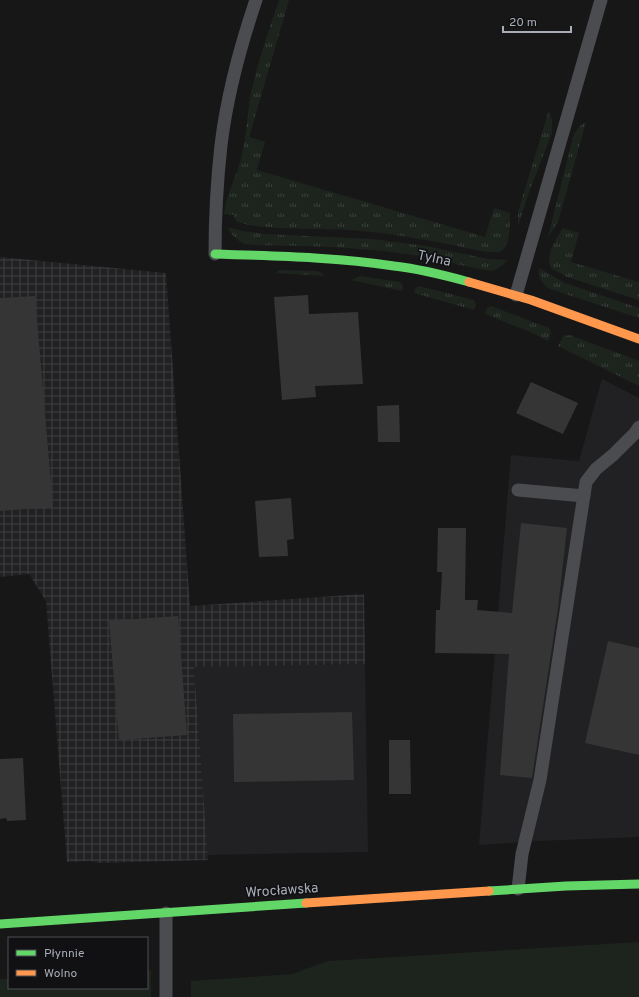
<svg xmlns="http://www.w3.org/2000/svg" width="639" height="997" viewBox="0 0 639 997" font-family="Overpass,sans-serif">
<style>
.built{fill:#212123}
.industrial{fill:url(#industrial-grid)}
.grass{fill:url(#grass-tufts)}
.garden{fill:#1d241e}
.building{fill:#353536}
.lines{fill:none;stroke-linecap:round;stroke-linejoin:round}
.lane{stroke:#4b4c50;stroke-width:13}
.fast{stroke:#63d668;stroke-width:9}
.slow{stroke:#ff974d;stroke-width:9}
.labels{text-anchor:middle;dominant-baseline:central;stroke-width:3.5;stroke-linejoin:round;paint-order:stroke}
.street-label{font-size:14px;fill:#a8adb8;stroke:#111113}
</style>
<defs>
<pattern id="industrial-grid" width="8" height="8" patternUnits="userSpaceOnUse"><rect width="8" height="8" fill="#212123"/><path d="M0 4h8M4 0v8" fill="none" stroke="#3e3f41"/></pattern>
<pattern id="grass-tufts" width="24" height="20" patternUnits="userSpaceOnUse"><rect width="24" height="20" fill="#1d241e"/><path d="M3 7l-1-3M5 7V3M7 7l1-3M15 17l-1-3M17 17v-4M19 17l1-3" fill="none" stroke="#3b413d"/></pattern>
</defs>
<rect width="100%" height="100%" fill="#171717"/>
<!-- built -->
<g class="built">
<path d="M602,379l37,19v439l-101,4 -59,4 32,-390 68,6z"/>
<path d="M365,664l3,188 -161,3 -13,-189z"/>
</g>
<!-- industrial -->
<path class="industrial" d="M0,257l166,16 24,333 174,-12 1,70 -171,3 14,193 -110,3 -7,-2 -24,1 -21,-261 -17,-27 -29,3z"/>
<!-- grass -->
<g class="grass">
<path d="M279,0h10l-40,137 16,5 -8,28 228,67 9,-29 16,5c0,9 1,36 -11,39 -14,2 -42,-7 -57,-9 -31,-6 -62,-11 -93,-13 -23,-2 -100,1 -114,-10l-1,-5 -10,-1c2,-20 12,-36 17,-55 5,-20 6,-41 9,-61 7,-34 18,-66 29,-98z"/>
<path d="M549,110l3,10v13l-23,59 -11,34v-14z"/>
<path d="M586,122l-28,100 -10,15 25,-100c3,-7 6,-11 13,-15z"/>
<path d="M228,228h4l10,3 23,3 107,5 54,7 62,13 20,1 -9,8 -7,3c-24,-3 -48,-11 -72,-15 -38,-6 -77,-9 -116,-10 -15,-1 -47,1 -61,-3 -6,-3 -12,-8 -15,-15z"/>
<path d="M563,228l16,5 -8,29 68,20v18l-72,-23 -16,-9c-6,-15 5,-28 12,-40z"/>
<path d="M539,268l26,15 74,25v10l-89,-29c-8,-5 -12,-12 -11,-21z"/>
<path d="M279,270l37,1 4,1 5,4 -49,-3z"/>
<path d="M360,276l40,6 3,4 -1,5 -51,-11z"/>
<path d="M419,286l55,14 2,4 -2,6 -60,-17 1,-4z"/>
<path d="M491,306l58,22 2,5 -3,8 -20,-10 -43,-17 2,-6z"/>
<path d="M570,335l69,26v25l-81,-40 5,-10z"/>
</g>
<!-- garden -->
<g class="garden">
<path d="M639,942v55h-448v-16l101,-7 36,-13z"/>
<path d="M147,970h4v27h-151v-18h9v9h138z"/>
</g>
<!-- building -->
<g class="building">
<path d="M308,295l1,19 49,-2 5,72 -48,2 1,11 -34,3 -8,-103z"/>
<path d="M35,296l18,211 -53,4v-213z"/>
<path d="M531,382l47,21 -15,31 -47,-21z"/>
<path d="M399,405l1,37h-22l-1,-36z"/>
<path d="M291,498l3,41 -7,1 1,16 -29,1 -4,-56z"/>
<path d="M521,523l46,5 -9,80 -26,170 -32,-3 9,-121 -74,-1 1,-43h4l2,-38h-5l1,-44h28l-1,72h13l-1,10 35,3z"/>
<path d="M178,616l9,119 -68,5 -10,-119z"/>
<path d="M608,641l31,7v107l-54,-12z"/>
<path d="M352,712l2,68 -120,2 -1,-68z"/>
<path d="M389,740h21l1,54h-22z"/>
<path d="M23,758l3,62 -19,1 -1,-3 -6,1v-60z"/>
</g>
<g class="lines">
<!-- lane -->
<g class="lane">
<path d="M215,254c0,-36 2,-73 6,-109 6,-49 19,-98 35,-145"/>
<path d="M516,295l85,-295"/>
<path d="M518,490l66,6"/>
<path d="M518,889l4,-35 18,-74 46,-298 10,-13 17,-14 22,-22 4,-6"/>
<path d="M166,997v-84"/>
</g>
<!-- fast -->
<g class="fast">
<path d="M215,254c60,2 120,3 179,12 26,3 50,9 75,16"/>
<path d="M489,891l77,-5 73,-2"/>
<path d="M0,924l306,-21"/>
</g>
<!-- slow -->
<g class="slow">
<path d="M469,282l62,18 108,39"/>
<path d="M306,903l183,-12"/>
</g>
</g>
<g class="labels">
<!-- street labels -->
<g class="street-label">
<text transform="translate(434 259) rotate(12)">Tylna</text>
<text transform="translate(282 891) rotate(-4)">Wrocławska</text>
</g>
</g>
<!-- legend -->
<rect x="8" y="937" width="140" height="52" fill="#111113" stroke="#4d4f55"/>
<rect x="16" y="950" width="20" height="6" fill="#63d668" stroke="#4d4f55"/>
<text x="44" y="957" font-size="12" fill="#a8adb8">Płynnie</text>
<rect x="16" y="970" width="20" height="6" fill="#ff974d" stroke="#4d4f55"/>
<text x="44" y="977" font-size="12" fill="#a8adb8">Wolno</text>
<!-- scale -->
<path d="M503 26v6h68v-6" fill="none" stroke="#a8adb8" stroke-width="2"/>
<text x="509" y="26" font-size="12" fill="#a8adb8" stroke="#111113" stroke-width="3" paint-order="stroke">20 m</text>
</svg>
